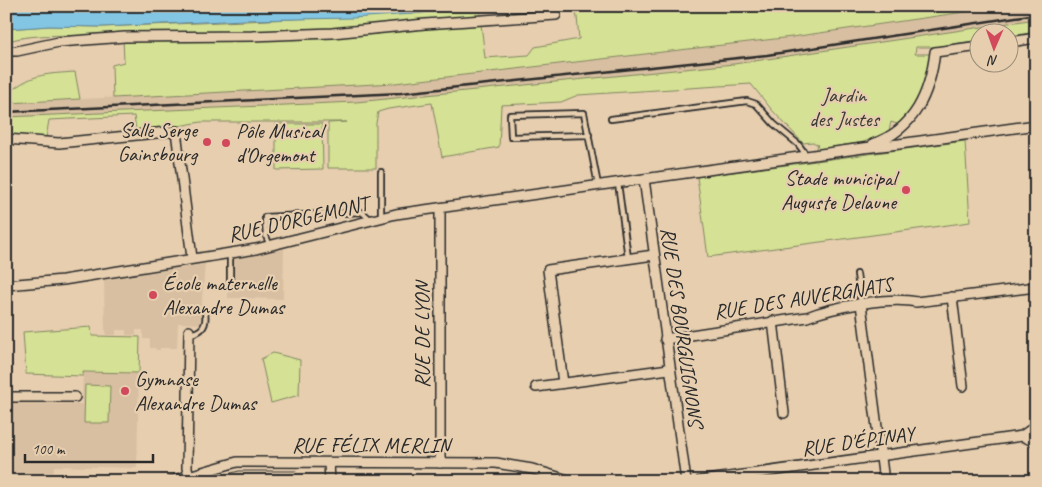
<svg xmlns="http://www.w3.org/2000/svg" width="1042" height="487" viewBox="0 0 1042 487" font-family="Caveat,sans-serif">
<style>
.built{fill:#d8bfa1}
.green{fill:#d5e194;stroke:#808660}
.water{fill:#83c6e4;stroke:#60889a}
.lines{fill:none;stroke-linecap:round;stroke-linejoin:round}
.service-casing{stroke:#2b2b2b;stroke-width:8}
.minor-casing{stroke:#2b2b2b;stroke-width:12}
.service{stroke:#e6ceaf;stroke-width:4.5}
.minor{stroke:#e6ceaf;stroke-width:9}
.tram{stroke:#2b2b2b;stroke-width:1}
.rail{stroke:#2b2b2b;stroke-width:2.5}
.poi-dot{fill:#d1495b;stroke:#e6ceaf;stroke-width:2}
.labels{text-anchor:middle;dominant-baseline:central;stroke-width:4.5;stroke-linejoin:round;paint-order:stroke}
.park-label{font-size:21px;fill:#3c3d36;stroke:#e6ceaf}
.poi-label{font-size:21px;fill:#2b2b2b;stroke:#e6ceaf;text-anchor:start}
.street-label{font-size:21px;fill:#2b2b2b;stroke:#e6ceaf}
</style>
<rect width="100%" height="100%" fill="#e6ceaf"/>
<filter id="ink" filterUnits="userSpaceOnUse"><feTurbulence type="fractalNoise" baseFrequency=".02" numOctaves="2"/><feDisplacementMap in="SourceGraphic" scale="10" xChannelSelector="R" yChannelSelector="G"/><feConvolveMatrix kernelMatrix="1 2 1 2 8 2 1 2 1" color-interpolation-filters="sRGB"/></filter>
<g filter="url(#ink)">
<!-- built -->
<g class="built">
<path d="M1006,6h30v26h-56l-73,15 -475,55 -383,18 -43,6v-23l389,-20 397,-46z"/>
<path d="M284,248l-1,51 -55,-1v-38l28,-5z"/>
<path d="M205,264l-5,60 -22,-1 -1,25h-17v2h-4l-1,-2h-5v-9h-7v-9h-7v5h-10v-5h-10v5h-10v-5h-1l-1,-50z"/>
<path d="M83,372l56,1 -2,95 -83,-2 -1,15h-47v-78l76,1z"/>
</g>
<!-- green -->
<g class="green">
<path d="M573,6h433l-214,31 -397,46 -282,15 -1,-33 12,-3 -1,-25c-32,0 -88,-6 -117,5v-13l43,-3 53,1 309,-13 68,-7 6,51 44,-3 6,-8 44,-8 -2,-22z"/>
<path d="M1036,19v13l-26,4v-4h-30l-1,8 -45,7h-18l-1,7h18l-14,50 -19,21 -9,-3 -2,9 -25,11 -49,8 3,-5 -5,-3 -10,1 -31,-33 -21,-26 -173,11 -17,7 -60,3 -2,42 -57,10 -10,-54 -44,6 -10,3 -2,11v45h-48v-45l19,-1h-146l-22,4 -43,4 -2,-14 -85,4 -3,18 -40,-2v-19l350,-15 378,-38z"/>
<path d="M75,72l5,27 -71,4 2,-12c22,-18 38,-17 64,-19z"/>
<path d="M276,124h46l1,45 -47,1z"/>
<path d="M965,141l5,81 -262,35 -11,-80z"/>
<path d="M91,327l1,9 48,1 -1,36 -56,-1v4l-57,-2 -3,-42z"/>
<path d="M273,353l27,7 -1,35 -28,8 -10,-44z"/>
<path d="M85,385l25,1 -1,37h-25z"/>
</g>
<!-- water -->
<path class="water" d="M6,6h480l-75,8 -59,4 -109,2 -141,7 -53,-1 -43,3z"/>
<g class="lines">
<defs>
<g id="service">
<path d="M611,119l136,-18 9,3 18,20 24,20 9,12"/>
<path d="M589,135l-78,2 -1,-22 74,-2 14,72"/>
<path d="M381,172v45"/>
<path d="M618,183l10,75"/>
<path d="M270,246l-4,-10 -1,-19 97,-5 9,8"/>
<path d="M230,253v34"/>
<path d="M857,274l4,29"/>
<path d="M189,334c14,-2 18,-9 16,-22"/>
</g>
<g id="minor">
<path d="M1010,42l26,-4"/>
<path d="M6,51h11l42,-9 66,-5 127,-1 80,-3 93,-9 131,-9"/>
<path d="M6,139l53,4 117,-12 16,127"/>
<path d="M873,144c42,-15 57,-51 62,-92l45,-6"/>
<path d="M644,179l42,302"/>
<path d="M440,208v255"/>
<path d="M6,285l57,-5 193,-31 140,-35 467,-66 36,-4 137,-19"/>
<path d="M952,297l11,89"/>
<path d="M861,304l23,177"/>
<path d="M773,321l11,92"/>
<path d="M189,331l-2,137 2,7"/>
<path d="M665,339l142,-22c26,-10 83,-21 109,-15l120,-15"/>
<path d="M563,383l-15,-113 106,-15"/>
<path d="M536,387l133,-18"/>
<path d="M6,397h69"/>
<path d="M1022,436l14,6"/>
<path d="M329,463l1,18"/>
<path d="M171,481l66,-19 259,1 36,6 39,12"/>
<path d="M700,481l322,-45 14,-10"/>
</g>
</defs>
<!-- service casing -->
<use href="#service" class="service-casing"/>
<!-- minor casing -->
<use href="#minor" class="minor-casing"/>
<!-- service -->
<use href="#service" class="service"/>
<!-- minor -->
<use href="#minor" class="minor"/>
<!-- tram -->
<path class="tram" d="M201,481l38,-10h57"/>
<!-- rail -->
<path class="rail" d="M6,112l395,-19 366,-38 269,-41"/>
</g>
</g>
<!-- markers -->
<g class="poi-dot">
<circle cx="207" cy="142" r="5"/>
<circle cx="226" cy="143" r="5"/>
<circle cx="906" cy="190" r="5"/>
<circle cx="153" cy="295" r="5"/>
<circle cx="125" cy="391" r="5"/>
</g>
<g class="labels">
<!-- park labels -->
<g class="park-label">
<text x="844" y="95">Jardin<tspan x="844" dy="24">des Justes</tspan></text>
</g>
<!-- poi labels -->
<g class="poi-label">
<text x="197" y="130" text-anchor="end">Salle Serge<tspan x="197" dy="24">Gainsbourg</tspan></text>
<text x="236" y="131">Pôle Musical<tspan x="236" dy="24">d'Orgemont</tspan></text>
<text x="896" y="178" text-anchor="end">Stade municipal<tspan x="896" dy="24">Auguste Delaune</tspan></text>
<text x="163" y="283">École maternelle<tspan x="163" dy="24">Alexandre Dumas</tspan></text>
<text x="135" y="379">Gymnase<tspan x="135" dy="24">Alexandre Dumas</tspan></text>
</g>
<!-- street labels -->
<g class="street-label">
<text transform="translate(298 219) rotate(-13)">RUE D'ORGEMONT</text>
<text transform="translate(803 298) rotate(-9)">RUE DES AUVERGNATS</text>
<text transform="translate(682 327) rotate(82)">RUE DES BOURGUIGNONS</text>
<text transform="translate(422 335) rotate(-90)">RUE DE LYON</text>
<text transform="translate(858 441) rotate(-8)">RUE D'ÉPINAY</text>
<text x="371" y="445">RUE FÉLIX MERLIN</text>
</g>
</g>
<!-- margin -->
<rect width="1042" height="487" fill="none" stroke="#e6ceaf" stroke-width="25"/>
<rect x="12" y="12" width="1017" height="462" fill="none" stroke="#2b2b2b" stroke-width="2" filter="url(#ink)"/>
<!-- north arrow -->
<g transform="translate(994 48) rotate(182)"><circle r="24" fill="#e6ceaf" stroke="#9b8d7a"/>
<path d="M0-4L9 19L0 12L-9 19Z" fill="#d1495b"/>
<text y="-8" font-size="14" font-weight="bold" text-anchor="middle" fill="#2b2b2b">N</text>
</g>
<!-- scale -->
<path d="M25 454v8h128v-8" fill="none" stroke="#2b2b2b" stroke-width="2.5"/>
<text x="32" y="454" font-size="15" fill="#2b2b2b" stroke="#e6ceaf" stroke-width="4" paint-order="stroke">100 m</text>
</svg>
